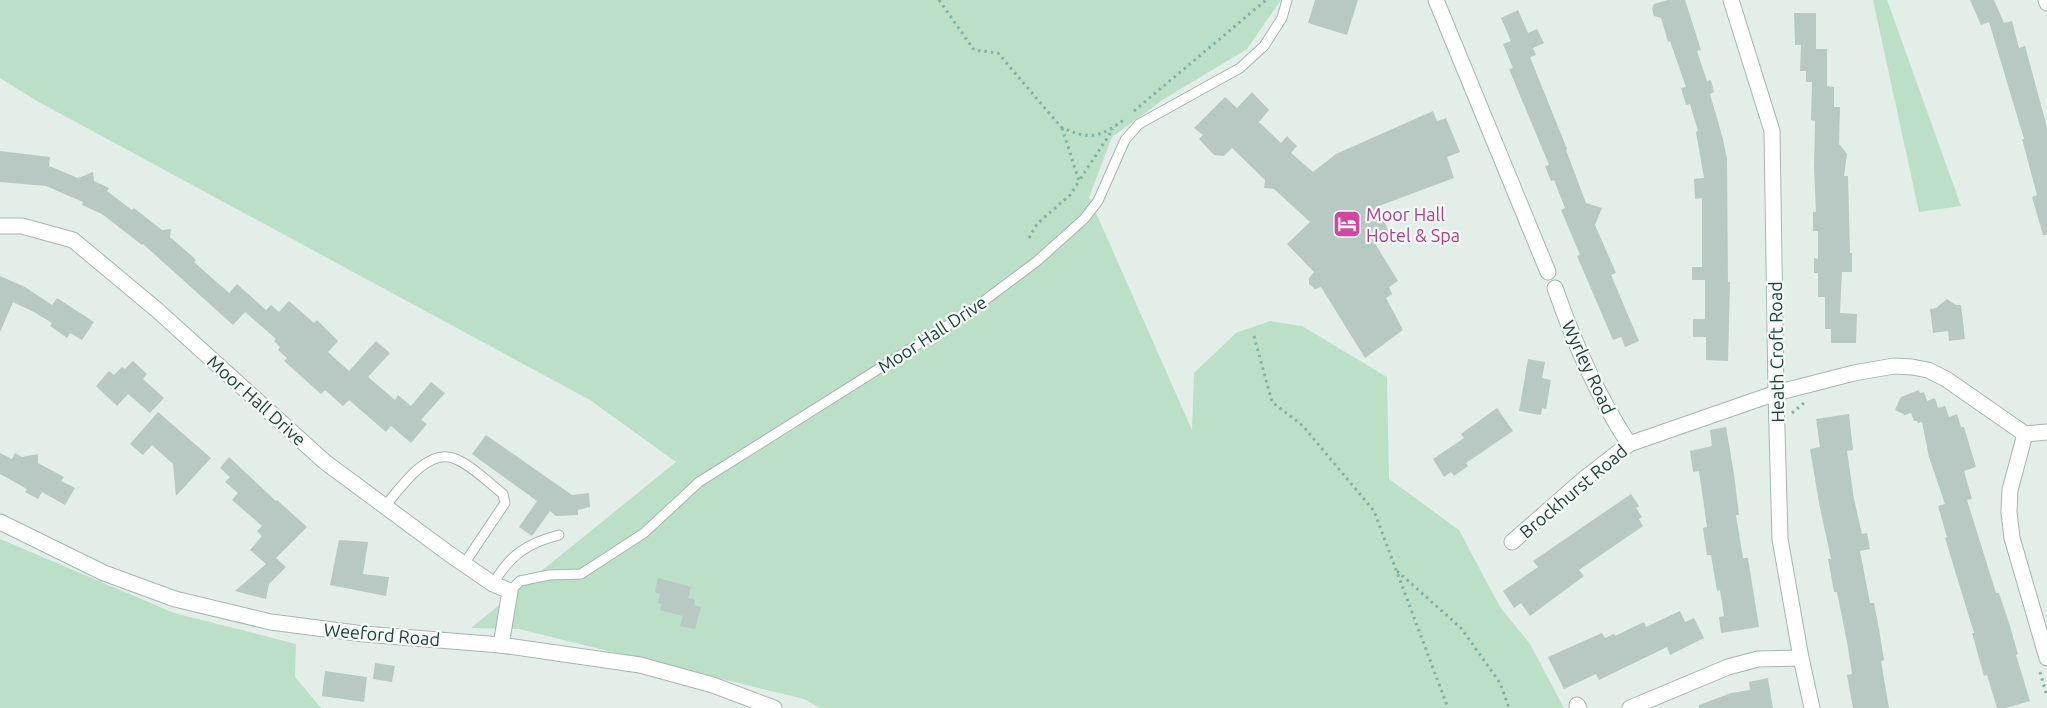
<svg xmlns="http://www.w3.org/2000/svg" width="2047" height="708" viewBox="0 0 2047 708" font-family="Ubuntu,sans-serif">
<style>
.green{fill:#bbdfc7}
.building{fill:#b8c8c3}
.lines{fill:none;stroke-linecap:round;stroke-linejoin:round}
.service-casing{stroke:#a5b6b1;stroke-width:11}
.minor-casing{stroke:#a5b6b1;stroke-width:17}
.tertiary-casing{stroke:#a5b6b1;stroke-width:17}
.path{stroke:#82b2a6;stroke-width:3;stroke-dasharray:2.5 4;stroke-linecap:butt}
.service{stroke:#fff;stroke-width:9}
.minor{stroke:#fff;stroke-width:15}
.tertiary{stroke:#fff;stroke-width:15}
.labels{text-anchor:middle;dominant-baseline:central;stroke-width:4.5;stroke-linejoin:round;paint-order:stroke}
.hotel-label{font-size:18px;fill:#b23c85;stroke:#f4faf7;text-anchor:start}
.street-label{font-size:18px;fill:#22403a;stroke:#f4faf7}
</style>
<rect width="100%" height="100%" fill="#e3eee9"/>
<!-- green -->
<g class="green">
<path d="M0,0h1281l-34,49 -83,50 -52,38 -23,60 103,233 2,-57 42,-40 34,-12 32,5 85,51 2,102 70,51 41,77 30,37 34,64h-744l-16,-9 -285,-70 -48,-1 205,-166 -86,-62 -553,-299 -37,-23z"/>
<path d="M1873,0h14l74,206 -42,6z"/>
<path d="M0,539l174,74 122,31 -1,33 26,31h-321z"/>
</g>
<!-- building -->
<g class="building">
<path d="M1315,0h43l-11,35 -39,-12z"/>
<path d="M1668,0h17l16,50 -4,1 10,30 4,-1 3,12 -4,2 13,45 4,20 1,123h2l-2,79 -22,-1v-23h-13v-18h12v-39h-13v-13h10v-69l-7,1 -1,-20 10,-1 -8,-46 2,-1 -8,-27 -4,1 -5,-17 5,-1 -16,-46 -2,1 -7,-24 -7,-2 -2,-7 2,-5z"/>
<path d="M1970,0h24l10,23 8,-2 7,27 6,-2 22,81v108h-4l-11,-38 5,-2 -15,-56h2l-35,-117 -8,3z"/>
<path d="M1518,10l10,23 9,-4 7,14 -11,5 3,7 -6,2 37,92 -1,1 20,53 16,5 -7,17 21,48 -5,2 28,66 -14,6 -4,-10 -8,3 -36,-84 3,-1 -19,-45 4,-2 -11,-28 -3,1 -6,-15 4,-1 -40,-96 4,-1 -10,-24 8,-3 -10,-23z"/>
<path d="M1794,13h22v36h11v37l7,1v20h6l-1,37 8,10 -3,22h4l2,77h2v19h-10l-2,41 17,1 -1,29h-25v-14h-6v-32h-7v-24h-4v-15l4,1v-28h-5v-19h3l-2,-44 1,-47 -4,-1 1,-38h-6v-11h-6l1,-26h-6z"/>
<path d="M1252,92l17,18 -10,12 22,21 6,-7 10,10 -6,7 22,19 23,-18 97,-43 4,10 9,-3 14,34 -13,5 7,21 -75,28 10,27 -13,12 22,36 -9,6 3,7 -6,4 17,32 -38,28 -44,-71 -6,2 -6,-5v-6l5,-6 -27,-28 23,-22 -36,-33 -10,-1 1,-8 -33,-32 -8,8 -10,-1 -15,-16 4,-4 -9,-7 31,-31 12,11z"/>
<path d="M0,151l50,6 -1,9 29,12 15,-6 1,9 15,7 -2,3 25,19 2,-2 28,22 9,-1 -1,8 23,20 3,4 -2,1 35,31 8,-9 29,26 5,-5 8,7 10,-11 25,22 3,-3 21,21 -10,11 21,19 27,-30 14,12 -22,24 27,23 3,-5 13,11 20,-24 14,11 -24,27 6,4 -16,19 -20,-17 -5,6 -37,-32 -6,6 -18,-16 -4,4 -37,-33 3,-3 -9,-8 2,-3 -6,-6 2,-2 -31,-27 -12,13 -90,-81 -1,1 -40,-31 -20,-9 1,-3 -37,-16 -46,-4z"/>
<path d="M0,276l25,11 27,18 5,-7 37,24 -12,18 -12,-7 -3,5 -17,-12 2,-3 -18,-11 -21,-10 -13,30z"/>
<path d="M1947,299l9,6h5l4,34 -16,2 -1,-10 -15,2 -3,-24 6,-1z"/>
<path d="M1528,359l17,3 -3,16 9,2 -5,29 -4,-1 -1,7 -22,-4z"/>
<path d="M133,361l14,13 -4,5 21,19 -14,15 -22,-19 -11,12 -21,-20 13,-15 5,4 8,-8 3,2z"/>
<path d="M1919,390l1,3 4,-1 3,9 8,-3 3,10 7,-2 4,11 8,-3 4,13h3l12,40 -12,4 8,28 -5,1 29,93h3l10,30 9,31 -2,1 14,46 -24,7h-9l-10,-33 -3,1 -12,-43h2l-29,-95 2,-1 -9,-31 7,-2 -16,-47 -7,-35 -4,1 -1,-2h-3l-3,-8 -6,2 -10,-5 6,-13z"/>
<path d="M1497,408l16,23 -47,32 2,3 -14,10 -3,-4 -7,5 -11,-18 31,-21 -3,-4z"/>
<path d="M158,412l53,46 -35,38 -3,-32 -21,-19 -9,10 -13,-11z"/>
<path d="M1849,414l4,36 -6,1 7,48 8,35 5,-1 3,16 -10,2 10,52h4l5,26 5,31 -3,1 8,47h-36l-6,-33 5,-1 -5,-32 -10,-50h-3l-6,-33h3l-12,-56 -9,-54 10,-2 -4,-28z"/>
<path d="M1726,427l8,47 5,41h-3l7,43h5l11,69 -38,6 -2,-16 5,-1 -4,-26 -3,1 -6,-36h-4l-4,-27 4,-1 -8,-56 -6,1 -3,-21 22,-5 -2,-16z"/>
<path d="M486,435l86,60 17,-2 1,14 -12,3v5l-22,1 -6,-5 -18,25 -13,-9 18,-26 -65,-47z"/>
<path d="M0,453l12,6 3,-6 7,4 16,-3v9l26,14 -3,4 14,7 -10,17 -23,-13 -4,7 -13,-7 2,-3 -27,-15z"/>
<path d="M229,457l47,44 1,-1 30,27 -31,31 10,9 -17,17 -3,15 -31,-8 31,-27 -16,-14 12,-14 -5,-5 5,-5 -30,-26 6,-7 -13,-11 5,-5 -10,-9z"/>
<path d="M1631,494l8,12 -3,2 6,9 -3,2 4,7 -64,44 5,6 -54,40 -9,-13 -7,5 -11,-17 35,-24 -5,-6z"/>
<path d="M339,540l29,2 -5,32 26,3 -3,19 -56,-11z"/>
<path d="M658,578l33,9 -3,11 7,2 -1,5 7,2 -6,22 -15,-3 3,-10 -23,-6 2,-6 -4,-1 2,-9 -5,-2z"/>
<path d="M1680,611l5,11 9,-4 10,20 -34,17 -3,-8 -68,33 -3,-6 -32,15 -16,-32 54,-24 3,5 9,-4 1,2 29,-14 2,5z"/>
<path d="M375,663l20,3 -3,16 -19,-3z"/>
<path d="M325,671l42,6 -3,25 -42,-6z"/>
<path d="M1768,678l5,30h-74v-3l32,-12 19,-3 -1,-8z"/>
</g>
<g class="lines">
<defs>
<g id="service">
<path d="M385,506c15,-17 41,-57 68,-48 16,5 36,25 50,36l2,9 -41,61"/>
<path d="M493,584c17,-29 34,-41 66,-49"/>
<path d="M510,591l10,-10 29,-6 32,-1 63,-41 55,-51 270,-170 67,-50 48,-43 14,-18 27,-61 14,-16 101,-56 24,-22 18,-28 5,-18"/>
</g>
<g id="minor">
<path d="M1436,0l112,272"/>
<path d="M1731,0l41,131 4,262 4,146 21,119 11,50"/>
<path d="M2046,0l1,3"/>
<path d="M0,226h22l51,14 84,70 168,152 123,91 45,31 17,7 -9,54"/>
<path d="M1555,288c19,55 42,107 74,156"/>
<path d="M2025,434l-15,56 -1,22 3,26 35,120"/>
<path d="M1512,542l72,-63 45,-35 147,-51 78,-20 40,-7 18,1 16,3 18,9 79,55 22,-2"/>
<path d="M1577,705l2,3"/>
<path d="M1630,708l98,-41 30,-8 43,-1"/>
</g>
<path id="tertiary" d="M0,522l104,51 71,26 96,23 93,12 137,11 139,20 73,20 61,23"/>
</defs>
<!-- service casing -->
<use href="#service" class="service-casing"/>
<!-- minor casing -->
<use href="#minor" class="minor-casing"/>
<!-- tertiary casing -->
<use href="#tertiary" class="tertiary-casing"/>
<!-- path -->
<g class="path">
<path d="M939,0l35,50 24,3 63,74c28,14 41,10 65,-9"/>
<path d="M1134,111l132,-111"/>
<path d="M1062,128l17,53 34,-52"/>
<path d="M1029,238l8,-14 33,-29 9,-14"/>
<path d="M1254,336l18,66 31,24 71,85 74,197"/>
<path d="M1792,413l12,-10"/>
<path d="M1397,571l64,57 39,55 9,25"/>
<path d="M2040,672l7,24"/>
</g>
<!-- service -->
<use href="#service" class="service"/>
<!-- minor -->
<use href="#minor" class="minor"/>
<!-- tertiary -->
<use href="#tertiary" class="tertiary"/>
</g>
<!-- icons -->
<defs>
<symbol id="hotel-square" viewBox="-11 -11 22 22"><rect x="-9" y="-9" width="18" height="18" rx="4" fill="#d1479c" stroke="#f4faf7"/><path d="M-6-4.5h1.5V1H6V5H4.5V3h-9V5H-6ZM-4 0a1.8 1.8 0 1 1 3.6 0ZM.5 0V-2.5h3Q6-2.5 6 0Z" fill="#fff"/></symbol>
</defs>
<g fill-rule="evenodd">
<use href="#hotel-square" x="1331" y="208" width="32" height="32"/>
</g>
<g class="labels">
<!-- hotel labels -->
<g class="hotel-label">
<text x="1366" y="214">Moor Hall<tspan x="1366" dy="21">Hotel &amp; Spa</tspan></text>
</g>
<!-- street labels -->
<g class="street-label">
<text transform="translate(932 334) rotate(-33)">Moor Hall Drive</text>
<text transform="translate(1776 352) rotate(-91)">Heath Croft Road</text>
<text transform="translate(1589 367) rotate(65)">Wyrley Road</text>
<text transform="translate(257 400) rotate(42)">Moor Hall Drive</text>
<text transform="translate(1573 491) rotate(-40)">Brockhurst Road</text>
<text transform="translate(382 634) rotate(5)">Weeford Road</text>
</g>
</g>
</svg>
